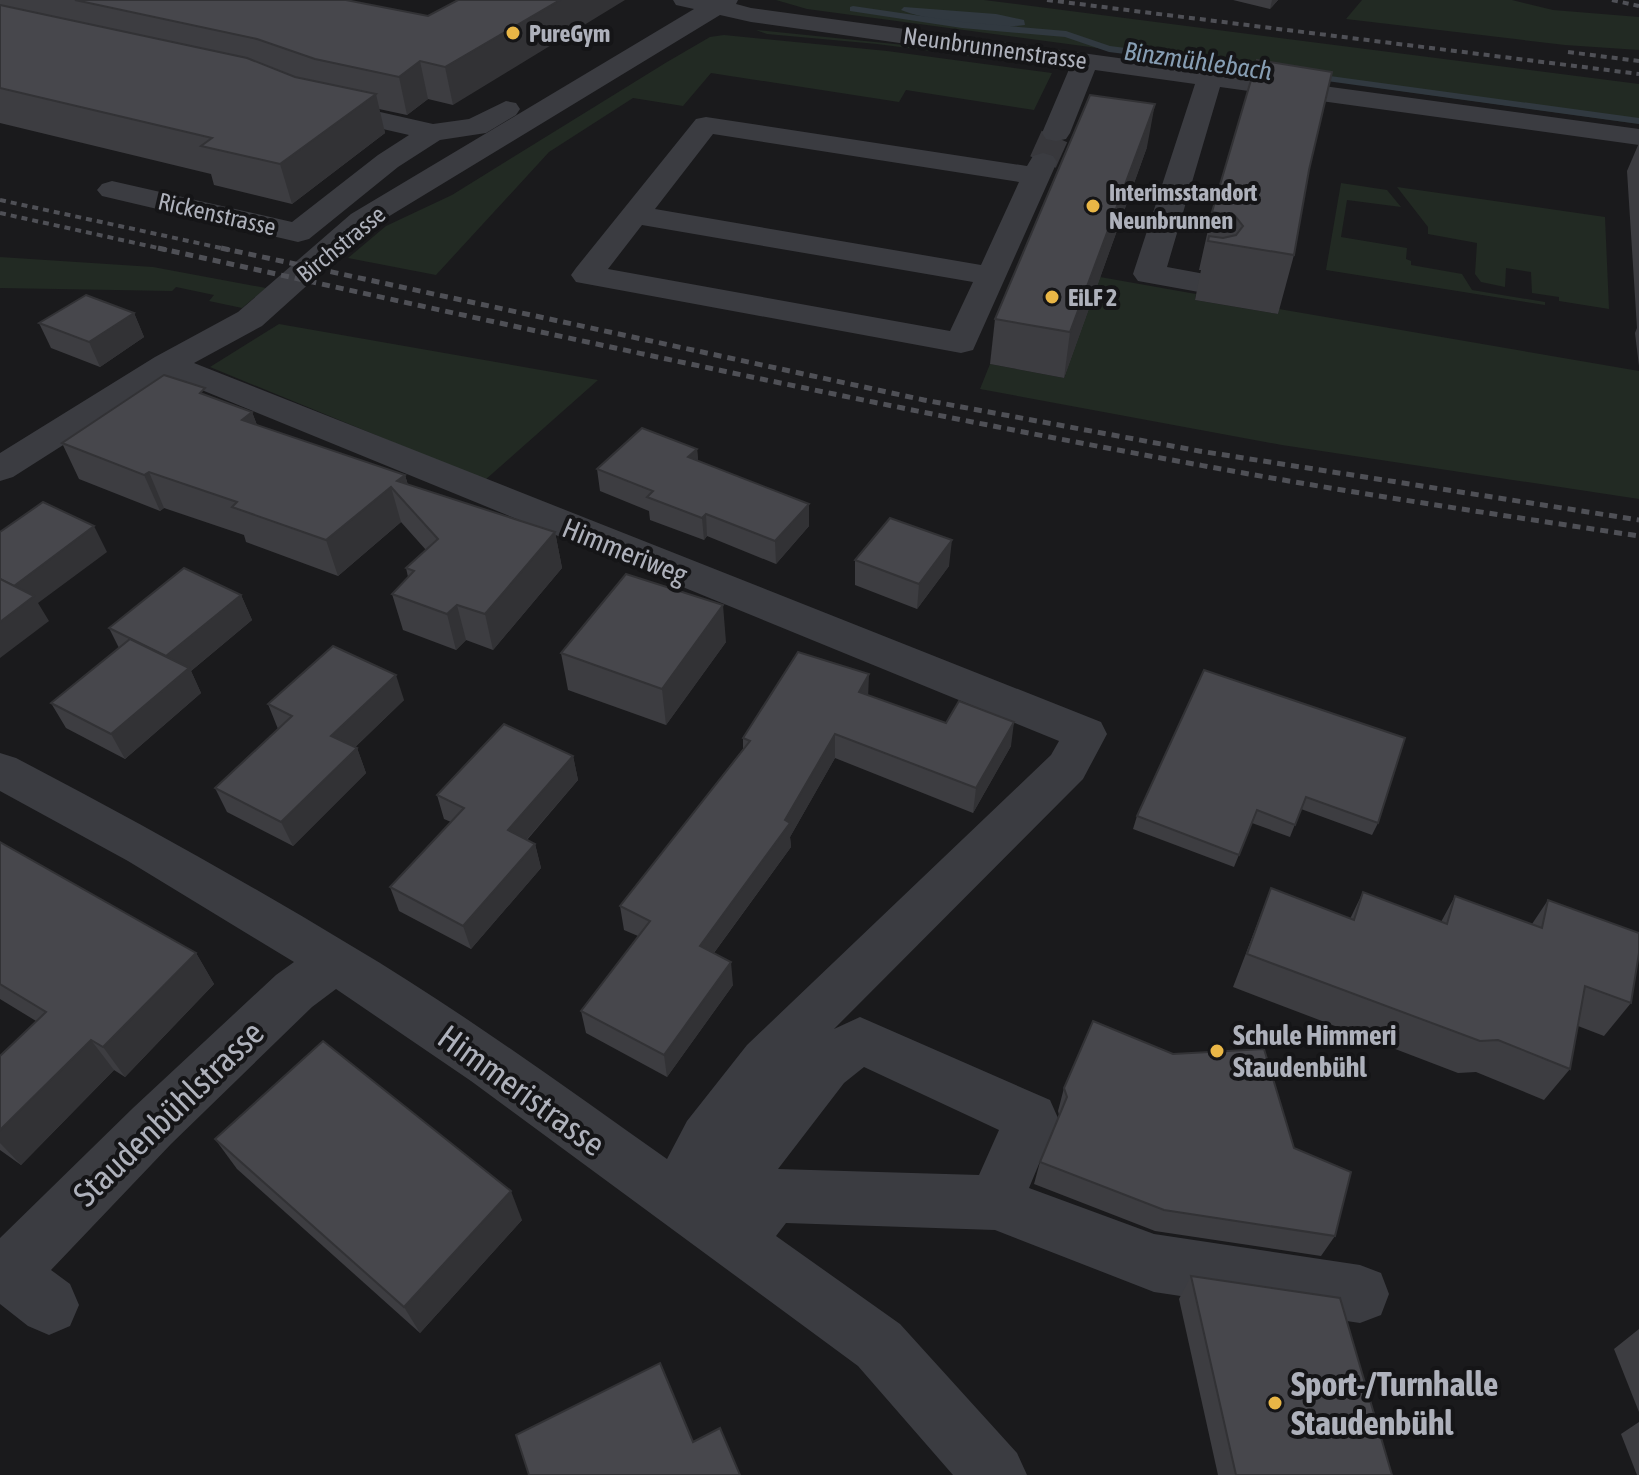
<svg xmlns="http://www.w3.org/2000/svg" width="1639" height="1475" viewBox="0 0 1639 1475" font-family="'Asap Condensed',sans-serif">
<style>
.green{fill:#222a23}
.water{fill:#313940}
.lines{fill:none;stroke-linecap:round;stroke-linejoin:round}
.stream{fill:#313940;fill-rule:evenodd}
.minor-tunnel{stroke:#38383c;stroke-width:28;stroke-dasharray:28 14;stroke-linecap:butt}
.minor{fill:#3b3c41;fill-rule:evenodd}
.rail-far1{stroke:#4f5056;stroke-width:4;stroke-dasharray:6 5;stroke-linecap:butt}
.rail{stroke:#4f5056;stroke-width:5;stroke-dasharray:8 6;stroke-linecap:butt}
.wall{fill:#3d3d41}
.shaded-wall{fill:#323235}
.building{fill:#47474c;stroke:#323235;stroke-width:2}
.poi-dot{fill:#e9b646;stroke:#151517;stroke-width:3}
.labels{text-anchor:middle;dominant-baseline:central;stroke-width:8;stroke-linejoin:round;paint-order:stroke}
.far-poi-label{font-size:24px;font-weight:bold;fill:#aeb1bb;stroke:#151517;text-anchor:start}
.far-street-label{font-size:24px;fill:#aeb1bb;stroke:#151517}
.far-water-label{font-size:26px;font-style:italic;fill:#879eb4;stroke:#151517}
.street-label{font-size:28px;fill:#aeb1bb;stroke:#151517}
.poi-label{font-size:28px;font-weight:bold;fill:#aeb1bb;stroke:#151517;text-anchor:start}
.near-street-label{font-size:34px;fill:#aeb1bb;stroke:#151517}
.near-poi-label{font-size:34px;font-weight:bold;fill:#aeb1bb;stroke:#151517;text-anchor:start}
</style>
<rect width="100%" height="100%" fill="#1a1a1c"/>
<!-- green -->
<g class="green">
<path d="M776,0h208l655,84v40l-260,-36 -134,-24 -14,2 -424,-57z"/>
<path d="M1362,0h150l41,10 86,7v33l-74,-5 -219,-26z"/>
<path d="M756,30l168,17 108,15 -1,2 -154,-20 -110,-10z"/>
<path d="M724,35l163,16 165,22 -18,37 -128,-20 -7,12 -188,-29 -28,33 -50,-8 -84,54 -113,123 -88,-17 38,-32 66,-31 215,-133 43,-25z"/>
<path d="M1341,183l46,7 14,17 -54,-7 -6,37 66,11 -1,11 5,2v4l51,9 10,16 73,12v3l-219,-35z"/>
<path d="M1397,187l208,30 4,92 -50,-8v-4l-27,-4 -1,-21 -25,-4 -1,19 -24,-5 -6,-8 2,-31 -49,-9v-7z"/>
<path d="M0,257l153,10 113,21 -24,20 -33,-7 5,-6 -38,-8 -4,4 -172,-3z"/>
<path d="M1100,277l96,17 -1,6 83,14 1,-5 360,62v128l-357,-54 -302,-56 10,-25 74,14z"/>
<path d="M279,324l319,56 -113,100 -275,-113z"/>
</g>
<!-- water -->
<path class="water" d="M904,7l92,7 28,6 1,5c-34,5 -93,-3 -124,-15z"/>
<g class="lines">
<!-- stream -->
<g class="stream">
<path d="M853,6l109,16 104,9 44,15 118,15 42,2 12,7 -5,3 -9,-4 -40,-2 -119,-15 -44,-15 -103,-9 -112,-17v-4z"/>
<path d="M1308,73l331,45v6l-334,-46v-4z"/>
</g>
<!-- minor-tunnel -->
<path class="minor-tunnel" d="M1043,162l13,-29"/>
<!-- minor -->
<g class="minor">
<path d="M673,0h65l-2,4 15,4 888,121v16l-419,-58 -53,180 54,10 5,7 -5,7 -11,3 -72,-13 -5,-7 62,-190 -100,-14 -25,63 -4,6 -10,2 -10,-2 -4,-6 28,-66 -319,-45 -31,-7 -347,211 -111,100 -68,37 907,359 6,12 -24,45 -249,250 26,-12 190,83 8,18 -29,70 125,46 206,31 21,8 8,21 -8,21 -21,8 -206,-31 -159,-62 -209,-7 -10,13 124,88 117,129 10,22h-74l-95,-109 -387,-285 -135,-92 -24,18 -141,137 -120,126 19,14 9,21 -9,21 -21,9 -21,-9 -28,-22v-66l133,-130 143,-133 18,-13 -166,-101 -128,-70v-38l16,5c113,59 225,121 334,187 110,65 213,141 317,214l20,-38 60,-76 304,-290 8,-14 -889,-364 -157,100 -13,4v-28l155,-96 83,-45 113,-98 343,-205 -18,-4zM864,1067l135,63 -20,45 -201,-6 66,-86z"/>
<path d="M323,99l110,25 36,-5 37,-18 10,2 4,6 -4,6 -30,18 -46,7 -42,27 -89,72 -11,3 -196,-46 -5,-6 5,-6 10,-3 180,41 86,-67 31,-20 -96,-22 -4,-6 4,-6z"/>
<path d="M706,117l321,49 6,-10 10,-3 10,3 4,6 -84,188 -12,3 -385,-71 -5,-7 5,-7 120,-149zM713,134l306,48 -38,83 -326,-56zM642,225l331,57 -23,49 -342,-62z"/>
</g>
<!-- rail-far1 -->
<g class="rail-far1">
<path d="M1047,0l592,74"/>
<path d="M1612,0l27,6"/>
<path d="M1568,52l71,9"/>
<path d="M0,200l230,50"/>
<path d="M0,213l167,37"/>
</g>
<!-- rail -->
<g class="rail">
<path d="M158,248c355,78 711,158 1069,222 137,25 274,45 412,66"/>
<path d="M221,248l703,152 275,51 440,69"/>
</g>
</g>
<!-- wall -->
<g class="wall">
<path d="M0,0h346l82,16 30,-16 -5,105 -25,-6 -21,16 -28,-6 6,24 -93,71 -78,-19 -3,-11 -211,-51z"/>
<path d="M1233,0h45l-8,9z"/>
<path d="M1639,143v223l-4,-33 2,-5 -10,-157z"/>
<path d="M1147,147l-83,231 -74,-14 5,-45z"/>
<path d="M1309,170l-15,85 -16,59 -83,-14 6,-30h-2l13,-58z"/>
<path d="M134,313l10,24 -44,30 -49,-19 -12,-25z"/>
<path d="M208,396l44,16 5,13 148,50 3,10 147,47 7,36 -69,82 -27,-10 -10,10 -53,-20 -11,-36 16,-17 -2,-9 20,-18 -25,-28 -63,54 -92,-34 -2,-7 -80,-27 -4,3 -81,-32 -17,-36z"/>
<path d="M697,449l1,13 111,42v22l-33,38 -69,-28 -3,4 -54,-20 -1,-9 -49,-20 -3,-22z"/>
<path d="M855,560l94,6 -32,43 -62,-24z"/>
<path d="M241,595l11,25 -61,51 10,22 -76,66 -59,-31 -15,-25 68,-55 -10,-20z"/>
<path d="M726,642l-60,83 -98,-35 -7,-37z"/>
<path d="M1204,670l174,153 -6,12 -71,-26 -11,28 -38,-14 -18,44 -101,-38 4,-13z"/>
<path d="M868,695l143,51 -38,67 -138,-55 -45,79 1,10 -77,106 19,32 -66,92 -81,-44 -5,-22 57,-75 -14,-6 -4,-24 123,-157v-11z"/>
<path d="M404,700l-49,47 2,1 9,25 -73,73 -66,-34 -12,-24 63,-59 -10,-25z"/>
<path d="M573,756l5,24 -51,60 8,4 6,24 -70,81 -72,-38 -9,-24 61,-65 -7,-3 -7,-24z"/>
<path d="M0,842l196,111 18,31 -89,93 -11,-7 -93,95 -21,-15v-94l36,-35 -36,-22z"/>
<path d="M1271,888l79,31 13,-27 78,30 14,-26 77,28 16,-24 83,103 -27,33 -26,-10 -8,43 -26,31 -68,-28 -18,1 -225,-86z"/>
<path d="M1064,1088l230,60 41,88 -14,20 -166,-25 -121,-47 6,-22 19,-47 -1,-4z"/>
<path d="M215,1139l307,81 -102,113 -183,-164z"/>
<path d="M1191,1276l201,199h-174l-39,-176z"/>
<path d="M1639,1329v83l-25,-63z"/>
<path d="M1639,1422v53h-2l-16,-41z"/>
</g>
<!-- shaded-wall -->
<g class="shaded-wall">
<path d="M560,0h65l-172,105 -8,-38z"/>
<path d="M1272,0h6l-8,9z"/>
<path d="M420,61l8,38 -21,16 -8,-38z"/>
<path d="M376,94l9,39 -93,71 -12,-40z"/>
<path d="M1155,104l-8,43 -83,231 6,-46z"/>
<path d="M134,313l10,24 -44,30 -11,-25z"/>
<path d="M252,412l13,35 -23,-27z"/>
<path d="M697,449l2,22 -11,-14z"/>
<path d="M149,472l15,36 -4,3 -16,-36z"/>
<path d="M405,475l10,35 -18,-29z"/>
<path d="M391,487l10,35 -63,54 -12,-36z"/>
<path d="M809,504v22l-33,38 -1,-23z"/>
<path d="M706,514l1,22 -3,4 -2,-22z"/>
<path d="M94,526l13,26 -69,51 11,18 -49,37v-36l14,-36z"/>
<path d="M555,532l7,36 -69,82 -8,-36z"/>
<path d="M952,540l-3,26 -32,43 2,-25z"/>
<path d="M241,595l11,25 -61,51 10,22 -76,66 -14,-25 55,-78z"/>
<path d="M457,605l9,35 -10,10 -9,-36z"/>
<path d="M723,605l3,37 -60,83 -4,-36z"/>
<path d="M869,674l-1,25 -9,-7z"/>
<path d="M396,675l8,25 -63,61 -10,-25z"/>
<path d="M1014,722l-3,24 -38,67 3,-25z"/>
<path d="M835,734v24l-45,79 1,10 -89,122 -2,-23 85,-126z"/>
<path d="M357,748l9,25 -73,73 -12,-24z"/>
<path d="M573,756l5,24 -64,74 -6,-24z"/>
<path d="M535,844l6,24 -70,81 -8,-23z"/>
<path d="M196,953l18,31 -89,93 -22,-30z"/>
<path d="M731,962l2,23 -66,92 -3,-22z"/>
<path d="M91,1040l23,30 -93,95 -21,-22v-13z"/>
<path d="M511,1191l11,29 -102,113 -16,-26z"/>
</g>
<!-- building -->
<g class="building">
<path d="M75,0h271l82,16 30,-16h102l-115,67 -25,-6 -21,16 -84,-18 -58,-20z"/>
<path d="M0,5l247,53 48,19 81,17 -96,70 -79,-18 11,-8 -212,-50z"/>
<path d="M1257,60l75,12 -23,98 -15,85 -86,-14 1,-5 14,2 13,-3 7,-9 -8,-10 -23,-4z"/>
<path d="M1090,95l65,9 -85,228 -75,-13z"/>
<path d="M86,295l48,18 -45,29 -50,-19z"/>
<path d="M164,375l41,13 -5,5 52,19 -10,8 163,55 -8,6 158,51 -70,82 -28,-9 -10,9 -55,-20 22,-23 -8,-3 32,-29 -47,-52 -65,53 -94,-33 5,-5 -88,-30 -5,3 -82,-32z"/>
<path d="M642,428l55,21 -9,8 121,47 -34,37 -69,-27 -4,4 -55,-21 6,-6 -56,-22z"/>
<path d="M43,502l51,24 -80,60 -14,-7v-47z"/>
<path d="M890,518l62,22 -33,44 -64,-24z"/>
<path d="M184,568l57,27 -75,61 -57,-28z"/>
<path d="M626,574l97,31 -61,84 -101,-36z"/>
<path d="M0,579l34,17 -34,26z"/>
<path d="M130,639l59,29 -78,66 -60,-31z"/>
<path d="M333,646l63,29 -65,61 26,12 -76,74 -66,-34 77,-72 -24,-12z"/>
<path d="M798,652l71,22 -10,18 87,31 13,-22 55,21 -38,66 -141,-54 -50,86 5,3 -90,123 31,16 -67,93 -83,-44 69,-90 -30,-15 130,-165 -7,-3z"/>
<path d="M1204,670l201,68 -27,85 -72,-26 -11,28 -38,-15 -18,45 -102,-39z"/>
<path d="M504,724l69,32 -65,74 27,14 -72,82 -73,-39 74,-79 -27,-13z"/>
<path d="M0,842l196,111 -93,94 -12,-7 -91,90v-74l46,-44 -46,-28z"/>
<path d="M1271,888l83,32 9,-28 84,32 8,-28 87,32 6,-28 91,33v20l-8,50 -46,-17 -15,83 -72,-29 -18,1 -233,-87z"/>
<path d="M1093,1021l80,33 91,-5 30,99 57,24 -16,64 -171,-26 -124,-48 27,-65 -3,-9z"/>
<path d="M323,1041l188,150 -107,116 -189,-168z"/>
<path d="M1191,1276l149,22 52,177h-156z"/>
<path d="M660,1363l33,79 27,-14 20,47h-211l-13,-40z"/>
</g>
<!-- markers -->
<g class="poi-dot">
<circle cx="513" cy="33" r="8"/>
<circle cx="1093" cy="206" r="8"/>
<circle cx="1052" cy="297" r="8"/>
<circle cx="1217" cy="1051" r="8"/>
<circle cx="1275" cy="1403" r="8"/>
</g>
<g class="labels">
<!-- far-poi labels -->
<g class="far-poi-label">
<text x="529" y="33">PureGym</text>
<text x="1109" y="192">Interimsstandort<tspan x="1109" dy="28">Neunbrunnen</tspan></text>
<text x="1068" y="297">EiLF 2</text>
</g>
<!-- far-street labels -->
<g class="far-street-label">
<text transform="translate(995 48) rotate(8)">Neunbrunnenstrasse</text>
<text transform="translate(217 214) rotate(13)">Rickenstrasse</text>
<text transform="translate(341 244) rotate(-39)">Birchstrasse</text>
</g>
<!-- far-water labels -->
<g class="far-water-label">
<text transform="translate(1198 61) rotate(8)">Binzmühlebach</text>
</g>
<!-- street labels -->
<g class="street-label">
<text transform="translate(625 551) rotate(22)">Himmeriweg</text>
</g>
<!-- poi labels -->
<g class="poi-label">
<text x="1233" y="1035">Schule Himmeri<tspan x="1233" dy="32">Staudenbühl</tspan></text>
</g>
<!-- near-street labels -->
<g class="near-street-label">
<text transform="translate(522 1090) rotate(36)">Himmeristrasse</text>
<text transform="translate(168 1113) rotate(-44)">Staudenbühlstrasse</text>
</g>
<!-- near-poi labels -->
<g class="near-poi-label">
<text x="1291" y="1383">Sport-/Turnhalle<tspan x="1291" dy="39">Staudenbühl</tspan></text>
</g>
</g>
</svg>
